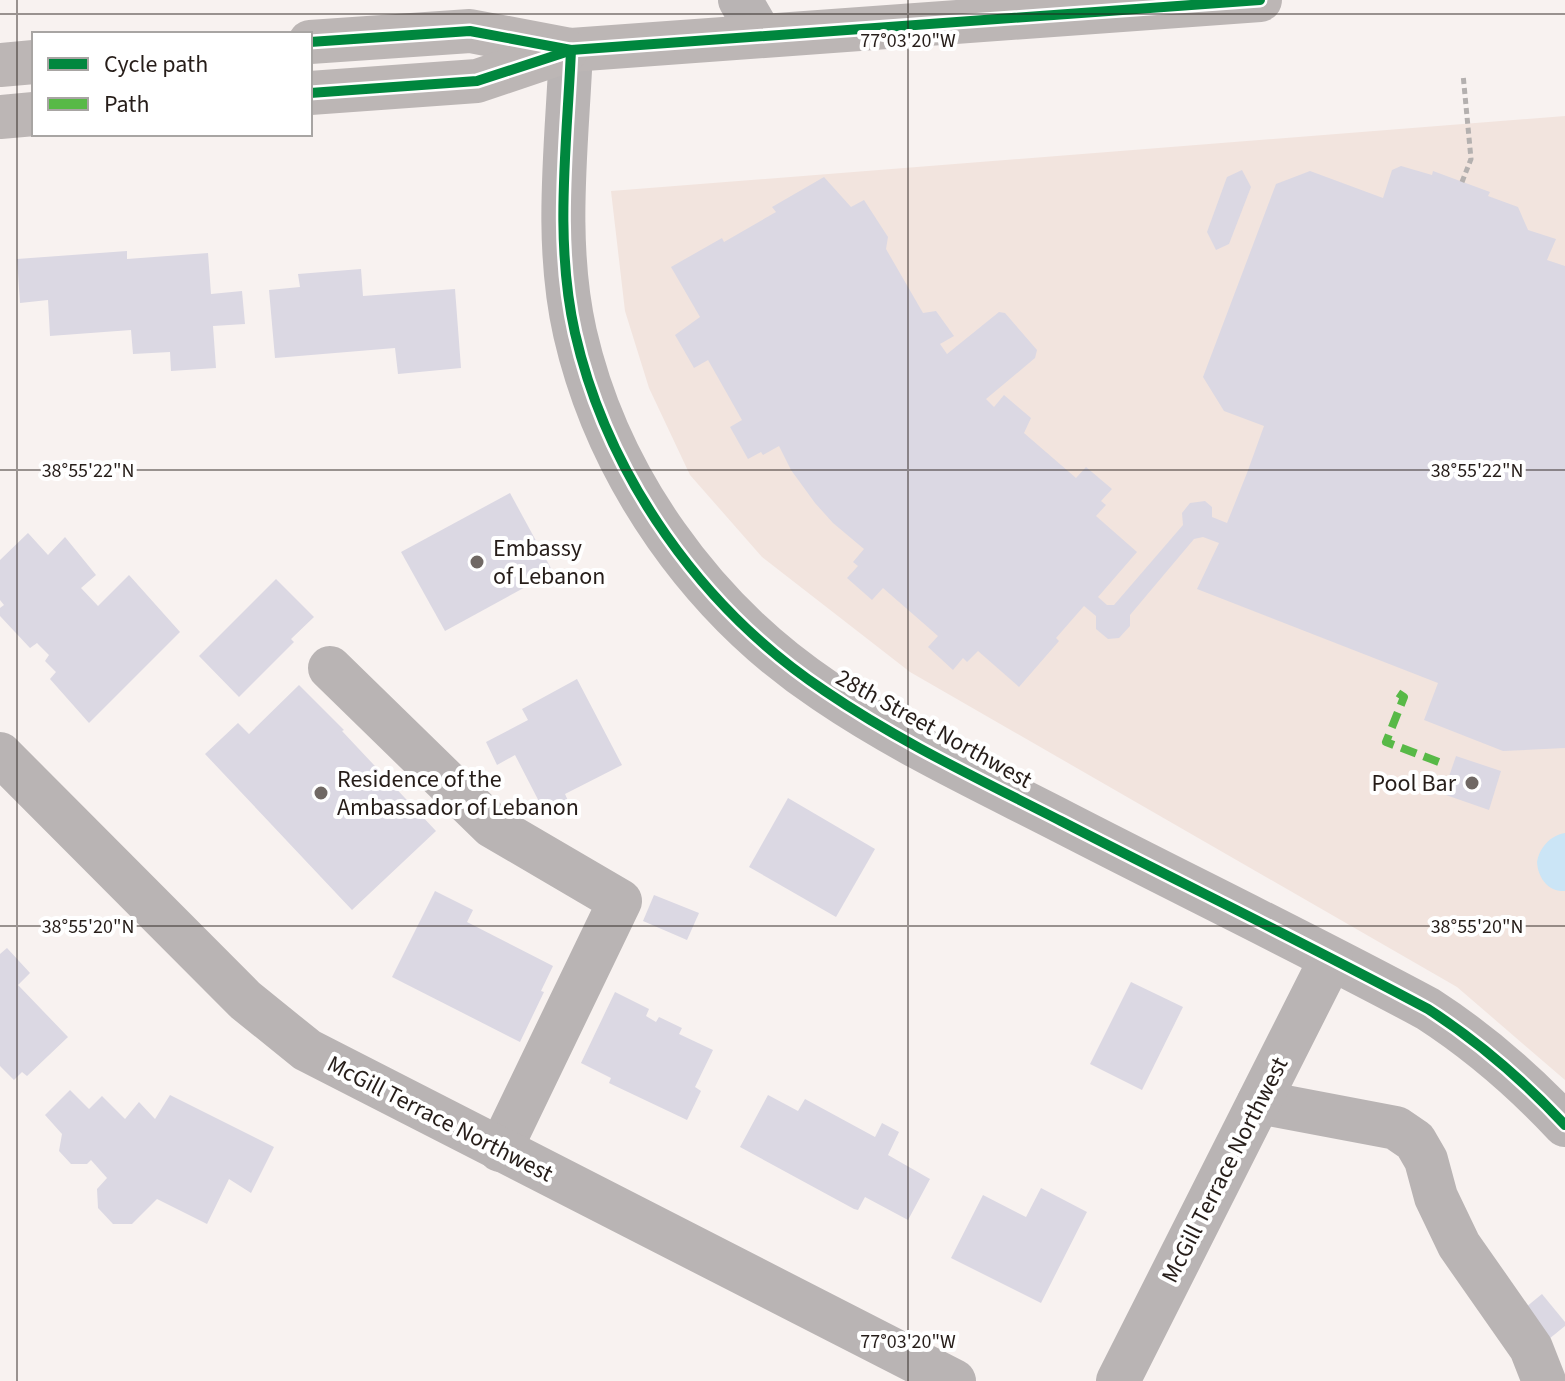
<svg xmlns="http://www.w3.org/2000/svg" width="1565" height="1381" viewBox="0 0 1565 1381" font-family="'Source Sans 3',sans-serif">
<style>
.built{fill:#f2e4de}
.water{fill:#cbe5f6}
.building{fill:#dbd8e3}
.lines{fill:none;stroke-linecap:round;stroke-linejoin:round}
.path{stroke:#b4b0af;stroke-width:5;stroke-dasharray:6 4;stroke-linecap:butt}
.minor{stroke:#b9b4b4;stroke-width:44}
.major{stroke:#bcb6b5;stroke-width:44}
.quiet{stroke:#58b947;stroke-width:8;stroke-dasharray:16 8;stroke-linecap:butt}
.cycleway-casing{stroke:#fff;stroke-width:15}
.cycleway{stroke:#00873e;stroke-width:10}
.ticks{fill:none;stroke:#261d19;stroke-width:2;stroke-opacity:0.45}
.poi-dot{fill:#706864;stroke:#fff;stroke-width:3}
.labels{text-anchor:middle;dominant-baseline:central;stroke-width:8;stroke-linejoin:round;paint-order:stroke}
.poi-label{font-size:24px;fill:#261d19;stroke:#fff;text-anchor:start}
.street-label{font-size:24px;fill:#261d19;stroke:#fff}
.ticks-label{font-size:20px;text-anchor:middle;fill:#261d19;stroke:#fff;stroke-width:8;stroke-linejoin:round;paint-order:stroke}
</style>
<rect width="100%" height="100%" fill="#f8f2f0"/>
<!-- built -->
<path class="built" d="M1565,116v964l-108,-93 -547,-315 -148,-115 -72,-82 -41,-87 -24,-77 -14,-120z"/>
<!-- water -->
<path class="water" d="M1565,833v58c-17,1 -27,-13 -28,-29 2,-14 14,-27 28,-29z"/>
<!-- building -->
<g class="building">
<path d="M1401,166l31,9 1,-4 57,21 -2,4 30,11 10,23 28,9 -9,21 18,6v482l-62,3 -79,-31 14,-37 -241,-94 22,-46 -16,-6 -9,2 -64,76v11l-11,12 -11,1 -12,-10v-13l-12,-10 -28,32 3,3 -40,46 -41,-36 -11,11 -4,-4 -10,12 -25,-23 10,-11 -55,-48 -11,12 -25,-22 11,-12 -5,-4 11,-13 -31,-26 -18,-20 -24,-33 -12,-24 -16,9 -2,-3 -13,7 -18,-32 12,-7 -34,-60 -14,8 -19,-33 25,-18 -29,-50 51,-29 2,4 52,-30 -4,-5 52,-30 27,30 13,-7 24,37 -2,12 37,64 13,-2 18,25 -14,8 7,10 52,-42 6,1 32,37 -2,8 -49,41 8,8 10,-12 27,23 -7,15 52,45 10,-11 26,22 -11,12 5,4 -10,11 41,36 -39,45 9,8h7l69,-80 -1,-12 8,-10 15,-2 7,6v10l15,6 20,-50 17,-47 -40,-15 -21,-34 73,-193 34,-13 73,27 9,-28z"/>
<path d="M1242,170l9,17 -22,57 -13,6 -9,-18 20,-55z"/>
<path d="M127,251v8l81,-6 3,41 31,-3 3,33 -32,2 3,42 -45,3 -1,-19 -37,2 -2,-24 -81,6 -2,-36 -28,3 -3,-44z"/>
<path d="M361,269l2,27 92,-7 6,79 -63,6 -3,-26 -120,10 -6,-68 31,-3 -2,-13z"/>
<path d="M510,493l43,79 -108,59 -44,-79z"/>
<path d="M28,533l20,22 17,-18 31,38 -15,13 17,18 31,-31 51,57 -91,91 -39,-44 6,-7 -11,-11 4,-6 -12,-12 -7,5 -30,-32v-8l4,-3 -4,-5v-40z"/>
<path d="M276,579l38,38 -23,22 3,3 -55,55 -40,-41z"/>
<path d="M577,679l45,86 -57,29 5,11 -23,12 -32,-62 -18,10 -11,-23 42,-22 -6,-11z"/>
<path d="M299,685l45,45 -2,1 94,100 -84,79 -147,-156 33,-31 11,11z"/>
<path d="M1456,756l45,15 -12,39 -46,-16z"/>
<path d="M788,798l87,51 -39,68 -87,-50z"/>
<path d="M435,891l38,19 -6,12 86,44 -12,25 3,1 -24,50 -128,-65z"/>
<path d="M654,895l45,18 -12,27 -44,-19z"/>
<path d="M7,948l23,25 -12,12 50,52 -41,39 -5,-4 -8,8 -14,-14v-112z"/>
<path d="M1131,982l52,25 -41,83 -52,-26z"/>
<path d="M615,992l34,17 -3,7 10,6 3,-5 23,11 -3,6 34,16 -18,37 6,4 -14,29 -78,-37 2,-5 -30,-15z"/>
<path d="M70,1090l19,19 13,-13 23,23 14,-17 16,17 15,-24 104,52 -23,46 -22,-14 -22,45 -50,-25 -25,25h-19l-15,-16 -1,-19 10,-11 -16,-18 -4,4h-16l-12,-13 3,-17 -17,-19z"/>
<path d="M768,1095l30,16 7,-12 70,38 7,-14 17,9 -11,23 42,24 -22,41 -43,-23 -7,13 -4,-1 -114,-62z"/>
<path d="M1041,1188l46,24 -46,91 -90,-45 32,-63 43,22z"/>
<path d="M1542,1294l23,28v4l-21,17 -24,-31z"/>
</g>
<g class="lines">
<!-- path -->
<path class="path" d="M1462,182l9,-23 -8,-85"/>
<!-- minor -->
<g class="minor">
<path d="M740,0l21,36"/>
<path d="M571,50c-4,94 -17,190 4,283 33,144 127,276 250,358 75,51 156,89 236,130 122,63 246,123 367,188 51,33 95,71 137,116"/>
<path d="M330,668l162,158 128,75 -120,249"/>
<path d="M0,754l245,246 62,50 647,331"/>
<path d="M1259,1102l137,26 19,13 11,19 10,37 23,48 72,103 13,33"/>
<path d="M1118,1381l213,-422"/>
</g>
<!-- major -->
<g class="major">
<path d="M310,42l160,-11 101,19 689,-50"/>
<path d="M0,65l34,-3"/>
<path d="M310,93l167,-12 89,-30"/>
<path d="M0,117l34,-3"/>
</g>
<!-- quiet -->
<path class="quiet" d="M1398,693l6,4 -18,45 53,20"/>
<defs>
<g id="cycleway">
<path d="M310,42l160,-11 101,19 689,-50"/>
<path d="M571,50c-4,94 -17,190 4,283 33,144 127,276 250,358 75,51 156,89 236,130 122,63 246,123 367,188 51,33 95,71 137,116"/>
<path d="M310,93l167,-12 92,-30"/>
</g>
</defs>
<!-- cycleway casing -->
<use href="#cycleway" class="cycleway-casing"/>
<!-- cycleway -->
<use href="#cycleway" class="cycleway"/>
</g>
<!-- ticks -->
<path class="ticks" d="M17,0v1381M908,0v1381M0,14h1565M0,470h1565M0,926h1565"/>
<!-- markers -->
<g class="poi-dot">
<circle cx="477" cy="562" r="8"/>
<circle cx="1472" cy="783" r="8"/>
<circle cx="321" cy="793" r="8"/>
</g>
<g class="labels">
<!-- poi labels -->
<g class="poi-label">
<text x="493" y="548">Embassy<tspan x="493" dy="28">of Lebanon</tspan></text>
<text x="337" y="779">Residence of the<tspan x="337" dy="28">Ambassador of Lebanon</tspan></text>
<text x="1456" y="783" text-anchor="end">Pool Bar</text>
</g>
<!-- street labels -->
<g class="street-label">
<text transform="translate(934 729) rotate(29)">28th Street Northwest</text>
<text transform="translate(440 1119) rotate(27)">McGill Terrace Northwest</text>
<text transform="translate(1225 1170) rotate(-63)">McGill Terrace Northwest</text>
</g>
</g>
<g class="ticks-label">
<text x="908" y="47">77°03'20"W</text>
<text x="88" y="477">38°55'22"N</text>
<text x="1477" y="477">38°55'22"N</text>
<text x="88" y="933">38°55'20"N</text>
<text x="1477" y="933">38°55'20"N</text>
<text x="908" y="1348">77°03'20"W</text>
</g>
<!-- legend -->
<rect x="32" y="32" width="280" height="104" fill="#ffffff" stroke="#a8a5a3" stroke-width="2"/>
<rect x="48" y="58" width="40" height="12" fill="#00873e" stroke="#a8a5a3" stroke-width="2"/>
<text x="104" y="72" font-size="24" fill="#261d19">Cycle path</text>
<rect x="48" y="98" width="40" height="12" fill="#58b947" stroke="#a8a5a3" stroke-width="2"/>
<text x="104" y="112" font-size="24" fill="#261d19">Path</text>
</svg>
